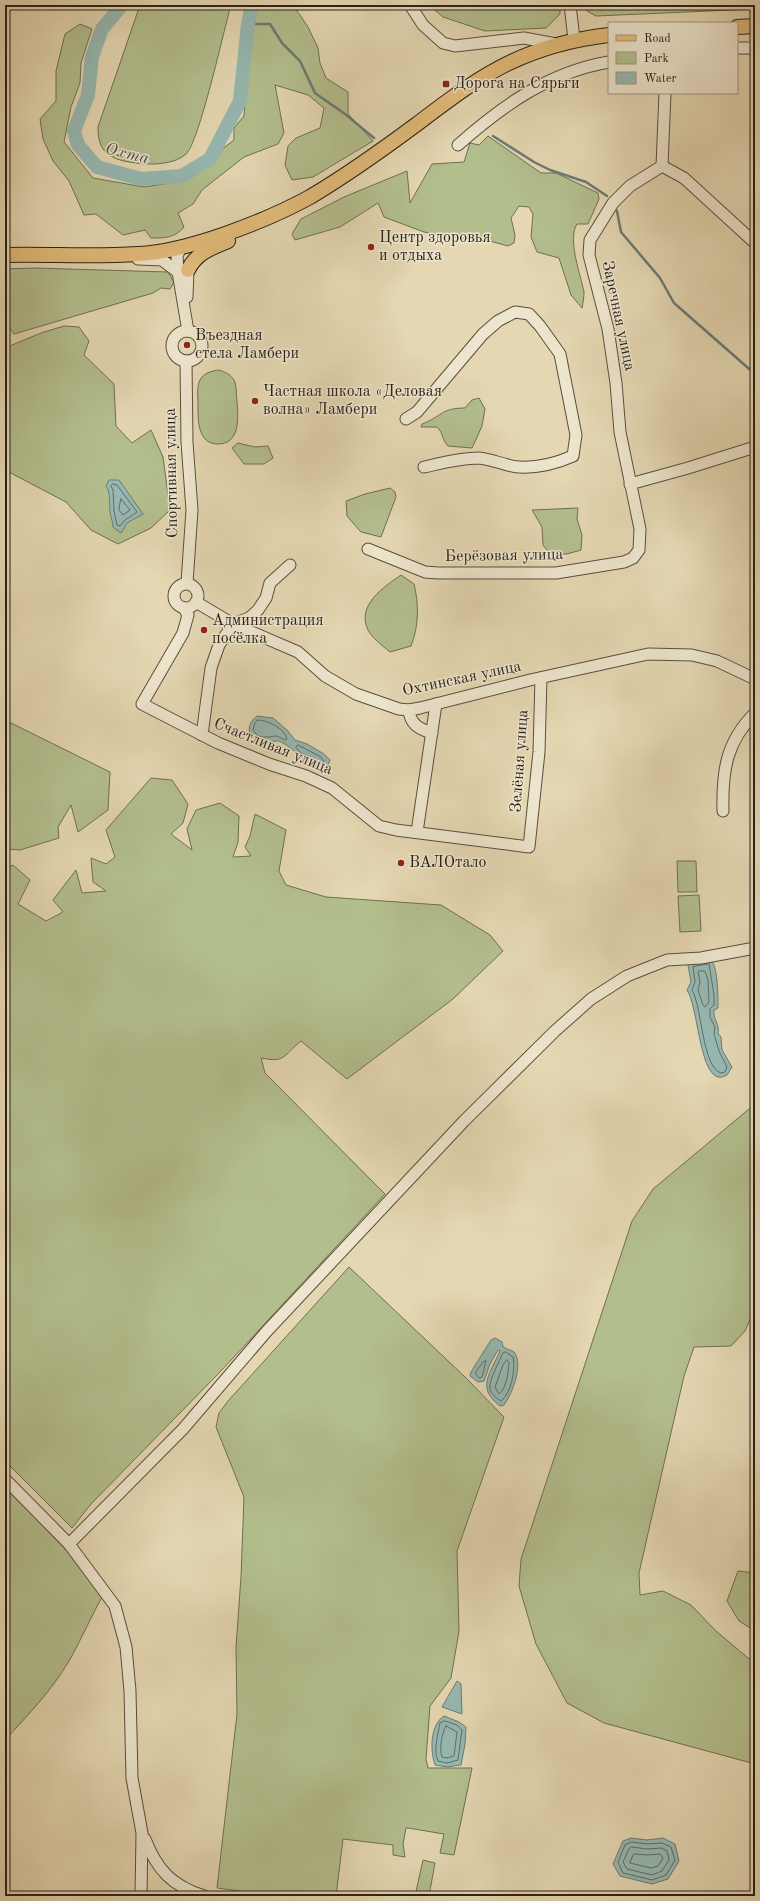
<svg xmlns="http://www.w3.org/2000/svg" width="760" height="1901" viewBox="0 0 760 1901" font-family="'Old Standard TT',serif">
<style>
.green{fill:#b3be8d;stroke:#6f6f53}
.water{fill:#96b8b1;stroke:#6b7b74}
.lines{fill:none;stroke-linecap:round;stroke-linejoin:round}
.shore{stroke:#606c65;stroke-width:1}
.stream{stroke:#6b7b74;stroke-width:2.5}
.river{stroke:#96b8b1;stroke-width:14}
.minor-casing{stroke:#594e3f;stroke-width:13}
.major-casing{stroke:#2b2019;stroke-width:16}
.minor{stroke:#ede5cd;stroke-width:11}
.major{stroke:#e2bc79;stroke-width:14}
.poi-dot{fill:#8f2418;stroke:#ede5cd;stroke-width:1.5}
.labels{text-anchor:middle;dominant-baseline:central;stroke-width:3;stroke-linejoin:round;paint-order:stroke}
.poi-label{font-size:16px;fill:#2b2019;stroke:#ede5cd;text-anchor:start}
.street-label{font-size:16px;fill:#2b2019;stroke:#ede5cd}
.water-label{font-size:17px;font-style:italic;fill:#4b4e47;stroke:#ede5cd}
</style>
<rect width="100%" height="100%" fill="#e4d7b2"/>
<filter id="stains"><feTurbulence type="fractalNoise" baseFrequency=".005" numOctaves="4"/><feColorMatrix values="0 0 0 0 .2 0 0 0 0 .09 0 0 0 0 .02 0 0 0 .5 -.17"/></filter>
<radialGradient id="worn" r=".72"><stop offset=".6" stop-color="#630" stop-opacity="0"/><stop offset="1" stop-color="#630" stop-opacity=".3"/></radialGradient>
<!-- green -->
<g class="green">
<path d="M140,5h91c-7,24 -32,138 -45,149 -15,13 -43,11 -62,7 -20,-5 -26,-14 -26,-34z"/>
<path d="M254,5h39l15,22 10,21 2,15 6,15 22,14v22l25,27 -60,36 -21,3 -7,-15 3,-19 8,-8 24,-10 4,-20 -16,-13 -33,-10 9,48 -6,11 -34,13 -42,33 -9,14 -15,9 6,14c-9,11 -19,11 -33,11l-6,-8 -22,5 -27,-21 -12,1 -15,-34 -16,-20 -10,-22 -3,-20 16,-18v-30l9,-37 15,-10 12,5 -11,34 -1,20 -9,24 -7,35 29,36 51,9 39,-6 25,-16 13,-15 13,-10v-12l10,-12 5,-84z"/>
<path d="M429,5h131v9l-14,14 -61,3 -42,-14z"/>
<path d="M587,5h168v4l-159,7 -9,-5z"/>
<path d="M488,136l53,37h15l42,20 1,6 -11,25h-11c-10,15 4,52 7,68 0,5 -1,11 -2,16l-11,-13 -12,-37 -22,-6 -6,-15 2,-23 -4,-7 -10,-1 -8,12 4,17 -1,8 -6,3 -29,-8h-19l-36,-6 -40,-15 -6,-14 -38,24 -45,13 -3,-6 9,-15 43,-22 63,-26 3,32 22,-39 32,-2 6,-19 9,2z"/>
<path d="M35,268l133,4 6,10 -4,7 -9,-1 -8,5 -139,41 -9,-12v-53z"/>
<path d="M64,326l15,1 10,14 -5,14 30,29 2,42 16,17 19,-13 12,27 7,53 -19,18 -33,16 -27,-14 -25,-28 -61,-32v-122l36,-15z"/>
<path d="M219,370c6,2 11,4 15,10 3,6 2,15 3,21 1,15 4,42 -18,43 -22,1 -21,-25 -21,-40 0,-9 -2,-20 4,-27 5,-5 10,-6 17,-7z"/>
<path d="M479,398l6,11 -3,17 -10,22 -24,-2c-6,-6 -5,-14 -11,-19h-16l1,-3c19,-7 19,-16 43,-16l7,-8z"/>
<path d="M238,443l17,4 13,-1 5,12 -9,6h-20l-12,-16z"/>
<path d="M390,488l5,4 1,5 -15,40 -20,-5 -14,-16 -1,-15 19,-7z"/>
<path d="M578,508l-1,11 5,16 -1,15 -14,4h-17l-7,-9 -1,-18 -10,-17z"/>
<path d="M401,575l13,9c5,20 5,42 -3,62l-21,6c-7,-6 -18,-14 -22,-22 -12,-25 16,-43 33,-55z"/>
<path d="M5,720l105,52 -2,38 -30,22 -7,-27 -13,22 1,11 -39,12 -15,-1z"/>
<path d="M151,778l21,2 16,24 -5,19 -12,11 21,16 -5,-21 9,-19 24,-7 19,13 -1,26 -5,15 18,-1 -6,-9 5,-11 5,-22 31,16 -7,41 7,14 40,12 115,8 49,30 13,16 -50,48 -106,80 -46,-38c-18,15 -16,22 -40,17l4,15 120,121 -165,178 -129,132 -19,24 -67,-67v-592l8,-4 17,15 -12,24 28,17 17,-9 -10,-12 23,-30 6,23 24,-2 -13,-9 -2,-24 15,6 9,-7 -9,-27z"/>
<path d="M677,861h19l1,31h-19z"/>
<path d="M699,895l2,36 -21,1 -2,-36z"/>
<path d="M755,1104v204l-10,23 -14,15 -37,1 -10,29 -45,197 1,22 23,-4 28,14 25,26 32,27 7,2v104l-151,-41 -37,-20 -31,-59 -17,-58 2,-27 111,-338 21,-32z"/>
<path d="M349,1267l116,110 39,40 -47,134 2,80 -8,47 -21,28 -4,53 2,9h44l-18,87 -14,-2 4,-19 -36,-6h-2l-3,16 2,13 -12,-2v-10l-50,-6 -7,57h-60l-59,-8 20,-174 -1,-67 5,-70 3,-80 -28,-70 3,-14 9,-12z"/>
<path d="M5,1487l75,77 23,31c-12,22 -22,45 -34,66 -17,29 -41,54 -64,79z"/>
<path d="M738,1571l17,2v58l-16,-10 -12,-20z"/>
<path d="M423,1860l12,3 -6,33h-14z"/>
</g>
<!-- water -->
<g class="water">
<path d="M109,480h10l24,34 -16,9 -6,10 -8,-6c0,-6 -3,-11 -3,-16 -1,-9 1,-17 -4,-25z"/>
<path d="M257,716l16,2 14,12 8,10 12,4 17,10 6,6 -3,7c-20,2 -31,-19 -48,-26 -4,-1 -8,2 -12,2 -6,0 -12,-5 -17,-8 -2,-9 0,-13 7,-19z"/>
<path d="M712,961c6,9 6,36 6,47l-4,2c-1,10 6,14 4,23l3,4 1,13 10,17 -5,8c-3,1 -5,3 -9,2 -19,-5 -20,-71 -31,-87l4,-8 -3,-17 4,-2z"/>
<path d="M495,1338l7,4 1,5 11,5c10,12 -2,42 -10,53l-4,1c-24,-18 -10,-32 0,-55l-2,-1 -8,14 -6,17 -6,1 -8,-6 1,-4 20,-32z"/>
<path d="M457,1681l4,3 1,30 -20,-7z"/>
<path d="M444,1716l15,6 7,5 -1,17 -4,21 -14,2 -12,-2c-5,-15 -5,-40 9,-49z"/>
<path d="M631,1838l16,2 16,-2 12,6 4,17 -11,18 -16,5 -32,-8 -7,-12 10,-23z"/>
</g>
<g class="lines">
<!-- shore -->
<g class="shore">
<path d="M113,484l4,1 20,27 -12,8 -5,6 -3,-1 -3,-14 -1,-21 -2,-4z"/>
<path d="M121,499l9,11 -7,5 -4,-5z"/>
<path d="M258,720c10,0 27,9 29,19l-2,1c-3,-1 -6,-4 -9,-4 -9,1 -19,4 -23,-7l2,-6z"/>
<path d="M298,745l23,12 3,5 -3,1 -20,-10 -5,-5z"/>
<path d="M709,964l5,31v10l-4,4v8l5,10 -1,7 5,17 8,16 -2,5 -4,1c-19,-6 -19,-67 -29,-83l3,-8 -2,-15z"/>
<path d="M699,971h6l3,9 1,22 -4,5 -2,-2 -5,-15 2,-8 -2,-10z"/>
<path d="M506,1352l7,5c3,12 -2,37 -12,44 -4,-2 -10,-7 -11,-12 -2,-7 10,-29 13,-36z"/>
<path d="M507,1360l2,3c-1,9 -2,25 -10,31l-4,-7 8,-22z"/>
<path d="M486,1361l-4,16 -3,1 -4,-5 8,-11z"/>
<path d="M445,1721l12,4 5,5 -4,30 -11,3 -9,-2c-5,-11 0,-26 2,-38z"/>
<path d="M446,1726l11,6 -3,24 -7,2 -5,-1c-3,-7 0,-25 4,-31z"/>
<path d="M632,1842l15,2 15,-1 9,4 4,13 -9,15 -14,5 -29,-7 -5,-11 7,-17z"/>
<path d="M632,1847l15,2 14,-1 6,3 2,9 -7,11 -10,4 -25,-6 -4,-7 6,-13z"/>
<path d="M634,1854l13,1 13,-1 3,4 -5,8 -7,2 -21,-5z"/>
</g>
<!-- stream -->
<g class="stream">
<path d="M248,24h22l12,19 18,18 15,32 30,21 29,24"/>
<path d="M493,136l41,26 16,8 36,12 21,14"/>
<path d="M617,211l4,21 39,46 14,25 81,71"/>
</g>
<!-- river -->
<path class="river" d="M122,5l-20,24 -10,28 -4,38 -14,36 4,14 19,22 44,12 41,-3 28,-17 30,-58 8,-77 4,-19"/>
<defs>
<g id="minor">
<path d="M410,5l13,20 20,18 12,3 69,-8 32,6"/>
<path d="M570,5l4,34"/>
<path d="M737,48h18"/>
<path d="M458,145c44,-39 91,-73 151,-83"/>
<path d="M662,166l22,12 71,65"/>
<path d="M662,166l3,-73"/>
<path d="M181,247l-4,9 1,16 10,59"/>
<path d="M138,259l24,1 16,12"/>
<path d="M187,297l1,-27"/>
<circle cx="187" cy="346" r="15"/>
<path d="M186,361l1,81 5,68 -5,73"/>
<path d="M406,419l11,-7 66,-78 15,-13 17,-9 14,2 11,12 20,28 16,81 -3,21c-16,7 -36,12 -54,11 -14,-1 -27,-8 -40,-9 -19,0 -37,5 -55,9"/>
<path d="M630,484l58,-16 67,-21"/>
<path d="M368,549l57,23 13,1h118l68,-11 9,-4 6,-8 1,-21 -20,-97 -4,-49 -8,-54 -19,-74 1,-15 23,-37 17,-17 32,-20"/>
<circle cx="186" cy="596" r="12"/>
<path d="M196,602l37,22 65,28 27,24 31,18 43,15 10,1 11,-2 110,-28 118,-26 44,1 25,6 38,18"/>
<path d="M184,608l4,7 -5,18 -41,71 76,39 51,21 37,12 26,12 47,38 17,4 133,17 10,-95 2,-74"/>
<path d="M409,710c1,14 10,19 23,23"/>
<path d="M202,735l9,-67 8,-23 14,-21 16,-6 9,-8 8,-12 4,-15 20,-18"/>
<path d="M723,811c-1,-40 3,-69 32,-98"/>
<path d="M417,832l19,-128"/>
<path d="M5,1479l64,65 46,62 11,41 4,44 2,87 10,55 -1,63"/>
<path d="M69,1544l114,-115 84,-98 197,-210 91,-90 36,-32 36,-23 40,-16 34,-2 54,-10"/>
<path d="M145,1839c12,31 27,47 59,57"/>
</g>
<g id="major">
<path d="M737,27l18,-1"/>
<path d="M5,255c44,-1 89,2 133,-1 49,-2 128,-33 172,-57 37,-22 72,-47 107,-73 29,-22 60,-46 94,-62 32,-15 63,-23 98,-27"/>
<path d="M188,270c8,-17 23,-22 40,-29"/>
</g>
</defs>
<!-- minor casing -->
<use href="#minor" class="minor-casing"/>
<!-- major casing -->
<use href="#major" class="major-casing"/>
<!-- minor -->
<use href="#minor" class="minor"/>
<!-- major -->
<use href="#major" class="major"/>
</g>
<!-- markers -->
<g class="poi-dot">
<rect x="442" y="80" width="8" height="8" rx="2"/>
<circle cx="371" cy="247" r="4"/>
<circle cx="187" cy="345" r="4"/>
<circle cx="255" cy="401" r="4"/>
<circle cx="204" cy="630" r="4"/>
<circle cx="401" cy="863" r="4"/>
</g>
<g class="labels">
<!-- poi labels -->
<g class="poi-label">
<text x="454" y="84">Дорога на Сярьги</text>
<text x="379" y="238">Центр здоровья<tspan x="379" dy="18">и отдыха</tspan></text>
<text x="195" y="336">Въездная<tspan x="195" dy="18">стела Ламбери</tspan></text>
<text x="263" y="392">Частная школа «Деловая<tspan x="263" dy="18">волна» Ламбери</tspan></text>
<text x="212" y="621">Администрация<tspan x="212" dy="18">посёлка</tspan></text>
<text x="409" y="863">ВАЛОтало</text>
</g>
<!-- street labels -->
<g class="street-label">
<text transform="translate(618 316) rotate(78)">Заречная улица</text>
<text transform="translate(172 473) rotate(-91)">Спортивная улица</text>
<text transform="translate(504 556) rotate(-1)">Берёзовая улица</text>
<text transform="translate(462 679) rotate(-12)">Охтинская улица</text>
<text transform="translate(273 747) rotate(22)">Счастливая улица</text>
<text transform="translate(520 761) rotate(-86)">Зелёная улица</text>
</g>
<!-- water labels -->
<g class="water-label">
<text transform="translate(127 154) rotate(14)">Охта</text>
</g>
</g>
<!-- margin -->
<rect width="760" height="1901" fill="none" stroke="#e4d7b2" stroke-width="20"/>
<rect x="6" y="6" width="748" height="1889" fill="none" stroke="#2b2019" stroke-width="2"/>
<rect x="10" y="10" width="740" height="1881" fill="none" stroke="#2b2019"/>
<!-- legend -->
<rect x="608" y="22" width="130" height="72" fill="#ede5cd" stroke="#9f9685"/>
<rect x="616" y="35" width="20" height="6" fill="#e2bc79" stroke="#9f9685"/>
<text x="644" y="42" font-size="12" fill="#2b2019">Road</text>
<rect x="616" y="52" width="20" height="12" fill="#b3be8d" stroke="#9f9685"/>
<text x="644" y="62" font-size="12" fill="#2b2019">Park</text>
<rect x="616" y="72" width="20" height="12" fill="#96b8b1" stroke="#9f9685"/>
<text x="644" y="82" font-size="12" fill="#2b2019">Water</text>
<rect width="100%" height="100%" filter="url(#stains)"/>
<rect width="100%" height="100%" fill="url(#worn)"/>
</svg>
